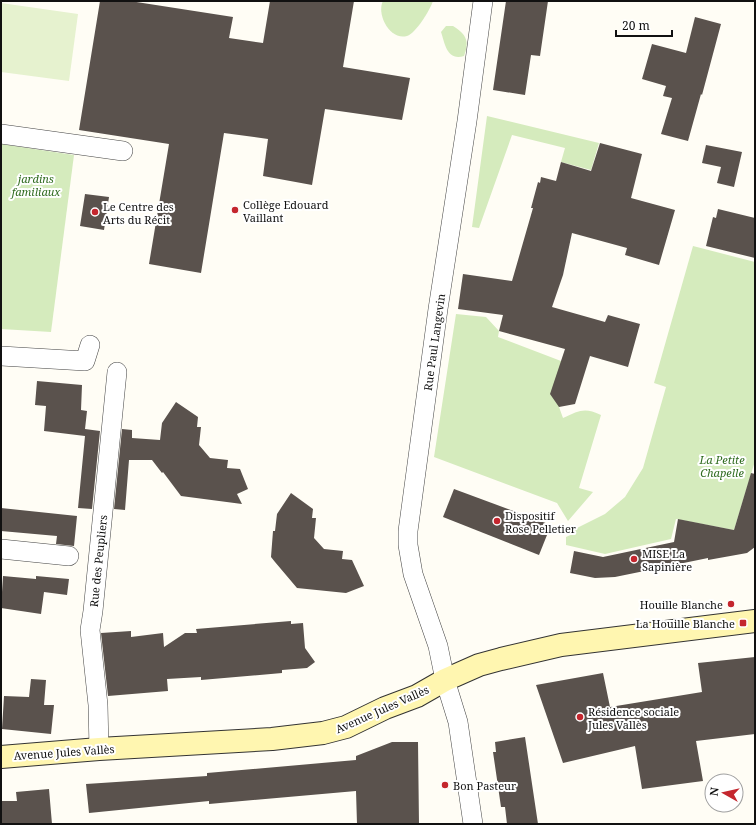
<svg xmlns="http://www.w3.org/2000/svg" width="756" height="825" viewBox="0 0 756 825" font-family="'Noto Serif',serif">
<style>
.green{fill:#d5ebbd}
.pitch{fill:#e6f2cf}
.building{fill:#5a524d}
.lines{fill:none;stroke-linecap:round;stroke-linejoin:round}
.street-casing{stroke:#444;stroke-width:20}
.secondary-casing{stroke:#333;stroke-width:24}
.street{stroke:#fff;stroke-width:19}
.secondary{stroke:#fff6b0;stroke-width:22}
.poi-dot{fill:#c4262e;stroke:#fff;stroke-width:1.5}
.labels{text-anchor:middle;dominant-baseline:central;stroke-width:4;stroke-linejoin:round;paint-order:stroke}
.park-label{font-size:11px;font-style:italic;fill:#2f6b1f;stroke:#fff}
.poi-label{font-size:11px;fill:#111;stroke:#fff;text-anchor:start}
.street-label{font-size:11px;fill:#111;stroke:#fff}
</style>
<rect width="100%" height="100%" fill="#fffdf5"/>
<!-- green -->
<g class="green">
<path d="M383,1h50c-3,9 -17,32 -26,35 -17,5 -31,-22 -24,-35z"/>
<path d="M446,26h7c13,8 17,15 11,30 -17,5 -19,-12 -23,-24z"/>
<path d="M487,116l112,27 -8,27 -30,-8 4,-14 -53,-13 -33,93 -7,-1z"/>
<path d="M1,144l73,11 -23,177 -50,-3z"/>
<path d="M693,246l62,16v199l-21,69 -58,-11 -5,20 -66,15 -39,-9v-8l9,-4 -2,-3 32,-16 20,-17 18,-29 23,-81 -12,-4z"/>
<path d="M456,314l30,3 13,14 -1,6 63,24 -2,46 4,11c16,-7 21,-11 38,-3l-22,73 14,4 -25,29 -11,-18 -123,-46z"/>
</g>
<!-- pitch -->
<path class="pitch" d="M1,3l77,11 -9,67 -68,-9z"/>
<!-- building -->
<g class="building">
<path d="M100,1h30l103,16 -4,21 34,5 7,-42h84l-11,66 67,11 -8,42 -77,-11 -13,76 -49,-9 5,-37 -44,-6 -23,140 -52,-9 20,-120 -90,-14z"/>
<path d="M506,1h42l-8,55 -9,-1 -6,40 -32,-5z"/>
<path d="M695,17l26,7 -19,71 -1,-1 -13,47 -27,-7 11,-36 -9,-2 3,-10 -24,-7 10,-35 34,9z"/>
<path d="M600,143l42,11 -11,44 44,12 -16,55 -34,-10 2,-7 -55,-15 -9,42 -11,32 53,15 3,-7 32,9 -12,43 -38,-11 -15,48 -16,3 -9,-13 15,-45 -66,-18 4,-16 -45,-6 5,-35 49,7 21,-73h-2l7,-26 2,1 1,-6 15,4 5,-19 30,9z"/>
<path d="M706,145l36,7 -8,35 -17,-4 4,-16 -19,-4z"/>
<path d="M85,194l24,3 -5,33 -24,-4z"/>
<path d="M718,209l37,9v40l-49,-12 7,-29 3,1z"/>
<path d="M37,381l45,4 -1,25 6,1 -2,18 15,2 -8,78 -14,-1 7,-72 -41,-5 2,-25 -11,-1z"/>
<path d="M176,402l22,15 -1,10h4l-2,18 11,13 18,2 -1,8 13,1 8,20 -11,5 5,10 -61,-8 -18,-24 -1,1 -10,-13h-23l-4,50 -11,-1 8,-80 10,1v8l28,2 2,-17z"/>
<path d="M751,473l4,1v73l-8,6 -39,7v-2l-93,19 -20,1 -25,-5 4,-22 29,6 71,-15 4,-23 56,11z"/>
<path d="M454,489l97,36 -12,30 -96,-38z"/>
<path d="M291,493l22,16 -1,9h4l-2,20 10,11 19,2 -1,8 10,1 12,26 -18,7 -49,-5 -22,-26 -4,-5 2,-26h2l2,-17z"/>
<path d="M1,508l76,8 -3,30 -18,-2 1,-8 -56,-5z"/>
<path d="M3,576l33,3v-3l33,3 -2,16 -23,-3 -3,22 -40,-6z"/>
<path d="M291,621v3l12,-1 2,25 10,14 -8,6 -25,2v3l-81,7v-3l-34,2 1,12 -60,5 -7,-63 30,-2v6l32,-4 1,14 21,-14h12l-1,-4z"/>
<path d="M755,657v77l-59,7 7,40 -61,8 -7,-43 -72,17 -27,-78 67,-12 7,34 92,-15 -4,-29z"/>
<path d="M31,679l15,1 -2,25h10l-3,29 -49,-5 2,-33 25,1z"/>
<path d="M525,737l13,87h-31l-2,-17h-4l-8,-55h3l-1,-10z"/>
<path d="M392,742h26l1,82h-62l-1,-33 -147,13v-3l-120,12 -3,-29 121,-8v-3l149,-13v-4z"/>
<path d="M49,789l3,35h-51v-23h16l-1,-9z"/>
</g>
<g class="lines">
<defs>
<g id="street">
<path d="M1,134l122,17"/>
<path d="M1,356l84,5 5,-16"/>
<path d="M1,549l68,7"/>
<path d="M99,749l-1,-44 -8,-75 3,-19 24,-239"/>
<path d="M473,824l-15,-102 -13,-42 -7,-34 -25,-72 -5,-29v-14l30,-222 29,-188 16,-120"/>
</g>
<path id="secondary" d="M1,757l98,-8 173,-10 51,-6 23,-6 39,-19 32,-12 28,-16 34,-15 22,-6 60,-14 194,-24"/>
</defs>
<!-- street casing -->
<use href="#street" class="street-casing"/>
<!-- secondary casing -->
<use href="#secondary" class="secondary-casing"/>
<!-- street -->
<use href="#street" class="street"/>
<!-- secondary -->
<use href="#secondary" class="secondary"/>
</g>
<!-- markers -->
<g class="poi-dot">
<circle cx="235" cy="210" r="4"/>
<circle cx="95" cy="212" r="4"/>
<circle cx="497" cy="521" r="4"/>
<circle cx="634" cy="559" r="4"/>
<circle cx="731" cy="604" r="4"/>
<rect x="739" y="619" width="8" height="8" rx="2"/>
<circle cx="580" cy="717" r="4"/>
<circle cx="445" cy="785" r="4"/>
</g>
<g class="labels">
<!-- park labels -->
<g class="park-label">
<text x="36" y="178">jardins<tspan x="36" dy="13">familiaux</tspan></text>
<text x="722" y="459">La Petite<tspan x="722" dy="13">Chapelle</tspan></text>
</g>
<!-- poi labels -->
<g class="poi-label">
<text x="243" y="204">Collège Edouard<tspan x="243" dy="13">Vaillant</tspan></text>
<text x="103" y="206">Le Centre des<tspan x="103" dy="13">Arts du Récit</tspan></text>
<text x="505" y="515">Dispositif<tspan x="505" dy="13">Rose Pelletier</tspan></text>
<text x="642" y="553">MISE La<tspan x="642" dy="13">Sapinière</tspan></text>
<text x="723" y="604" text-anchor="end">Houille Blanche</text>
<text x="735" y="623" text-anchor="end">La Houille Blanche</text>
<text x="588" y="711">Résidence sociale<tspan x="588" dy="13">Jules Vallès</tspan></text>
<text x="453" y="785">Bon Pasteur</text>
</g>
<!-- street labels -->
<g class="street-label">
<text transform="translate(434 342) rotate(-82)">Rue Paul Langevin</text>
<text transform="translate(98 561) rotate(-84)">Rue des Peupliers</text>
<text transform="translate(382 709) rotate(-24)">Avenue Jules Vallès</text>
<text transform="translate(64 752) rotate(-4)">Avenue Jules Vallès</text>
</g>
</g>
<!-- border -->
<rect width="756" height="825" fill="none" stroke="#111111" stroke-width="4"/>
<!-- north arrow -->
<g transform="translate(724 793) rotate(278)"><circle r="19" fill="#ffffff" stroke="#a0a0a0"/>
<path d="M0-3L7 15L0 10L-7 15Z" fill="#c4262e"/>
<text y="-6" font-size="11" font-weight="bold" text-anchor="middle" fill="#111111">N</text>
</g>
<!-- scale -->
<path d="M616 30v6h56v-6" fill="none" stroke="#111111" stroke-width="2"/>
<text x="622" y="30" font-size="12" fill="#111111" stroke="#ffffff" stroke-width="3" paint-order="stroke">20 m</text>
</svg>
